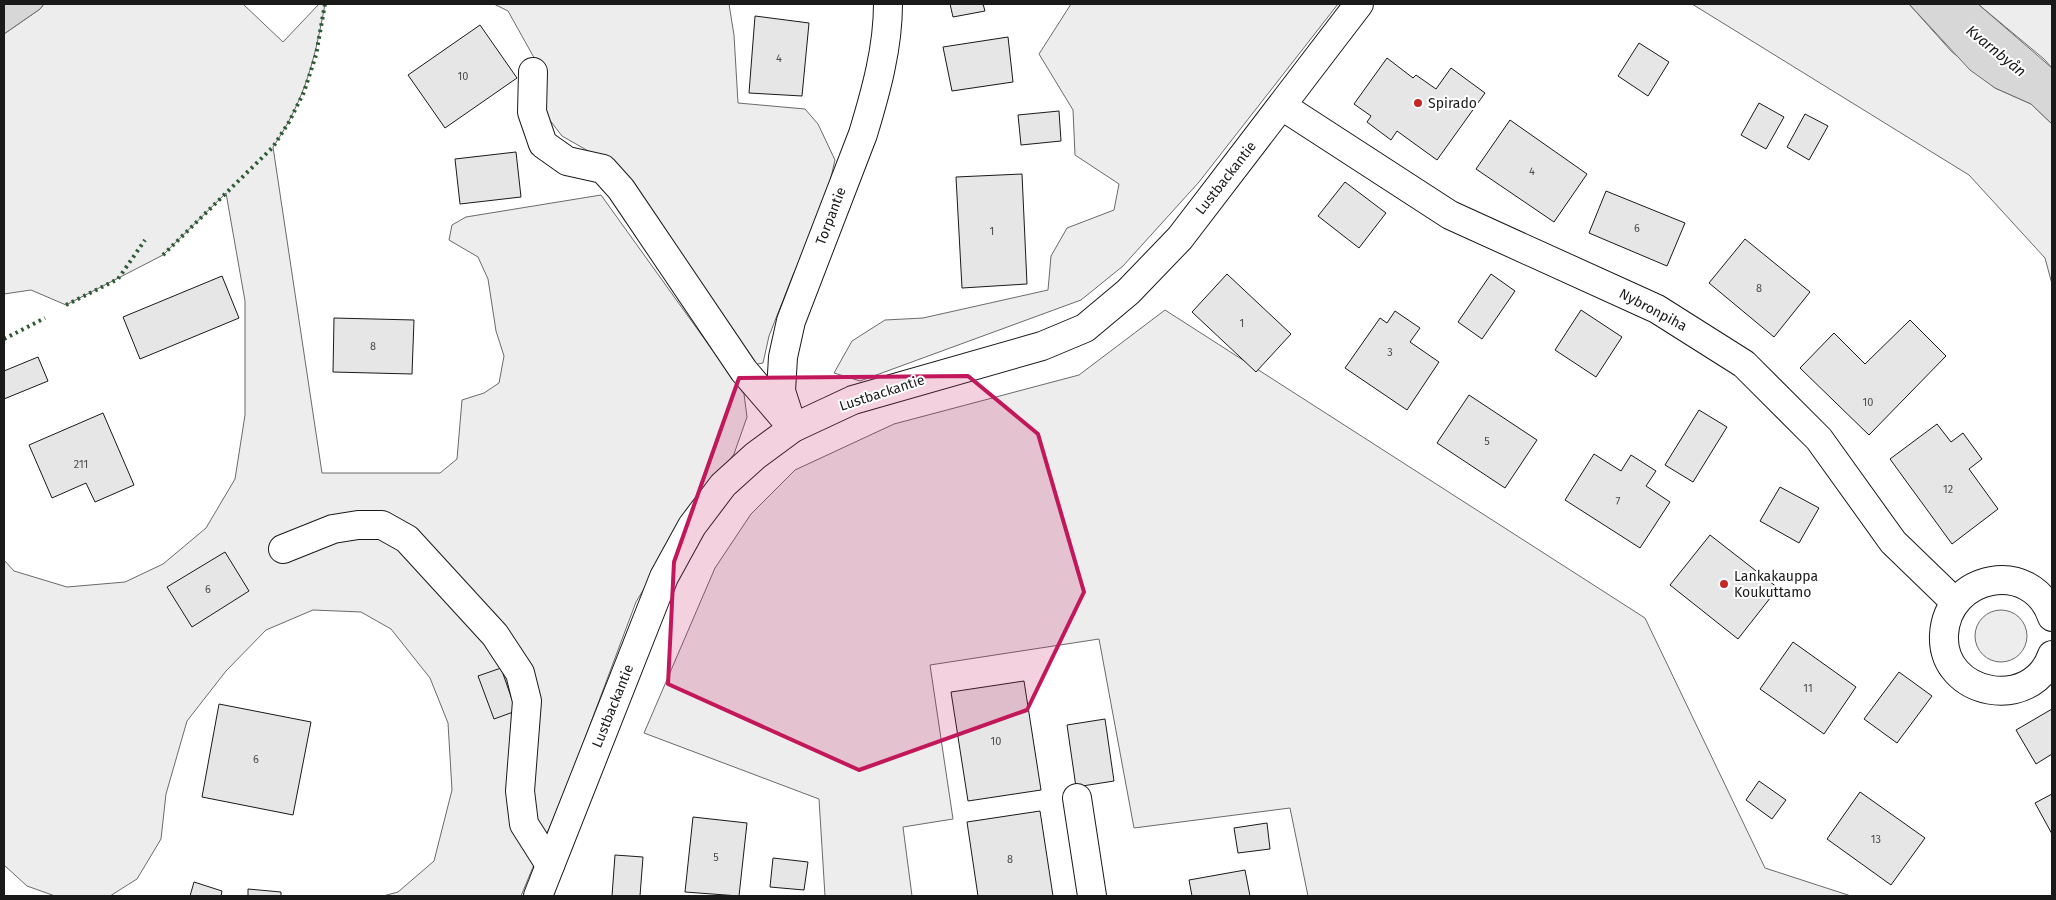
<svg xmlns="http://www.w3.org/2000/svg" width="2056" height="900" viewBox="0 0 2056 900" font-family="'Fira Sans',sans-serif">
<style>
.green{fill:#ededed;stroke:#6a6a6a}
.water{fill:#d7d7d7;stroke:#6a6a6a}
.building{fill:#e6e6e6;stroke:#1a1a1a}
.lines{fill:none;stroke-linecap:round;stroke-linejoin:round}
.minor-casing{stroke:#1a1a1a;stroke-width:30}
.minor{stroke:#fff;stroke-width:28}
.hedge{stroke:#2b5a34;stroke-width:4;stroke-dasharray:2.5 4;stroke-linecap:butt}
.marked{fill:#c2185b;fill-opacity:0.2;stroke:#c2185b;stroke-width:4;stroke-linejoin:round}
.poi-dot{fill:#c62828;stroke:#fff;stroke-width:2}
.labels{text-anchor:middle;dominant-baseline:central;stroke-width:4;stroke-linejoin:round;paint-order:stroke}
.number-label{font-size:11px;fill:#4d4d4d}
.poi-label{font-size:14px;fill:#1a1a1a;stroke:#fff;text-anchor:start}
.street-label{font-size:14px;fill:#1a1a1a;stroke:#fff}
.water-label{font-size:15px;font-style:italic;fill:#1a1a1a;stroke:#fff}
</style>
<rect width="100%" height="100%" fill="#fff"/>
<!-- green -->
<g class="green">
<path d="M44,4h199l40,38 36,-38h6c-10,55 -20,96 -52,143l49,326h118l17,-14 5,-59 22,-7 15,-10 5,-27 -8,-25 -8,-52 -10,-22 -29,-17 3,-15 14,-8 135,-22 143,199 3,23 -13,37 -44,58 -54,90 -64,171 -51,123h-138l15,-4 36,-31 18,-71 -4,-67 -18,-45 -39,-49 -30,-17 -48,-2 -47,20 -40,41 -39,50 -21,73 -5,45 -24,40 -27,17h-55l-28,-10 -23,-21v-305l10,11 53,16 58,-5 38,-18 43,-36 29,-49 10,-64v-114l-19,-108 -63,62 -97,50 -35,-15 -27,4v-260l36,-25z"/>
<path d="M494,4h235l5,31 4,68 67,6 13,15 17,36 -11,47 -31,68 -24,61 -6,27 -10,2 -142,-201 -49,-28 -20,-26v-38l-34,-61z"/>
<path d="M1071,4h267l-139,178 -76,84 -42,34 -221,81 -26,-8 18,-32 33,-21 38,-2 125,-28 3,-34 16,-28 47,-18 5,-26 -44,-29 -2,-45 -34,-56z"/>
<path d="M1692,4h217l42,47 44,37 36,16 21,20v160l-7,-26 -76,-83z"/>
<path d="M1978,4h74v64l-8,-9z"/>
<path d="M1165,310l480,308 120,250 86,28h-543l-18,-88 -156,20 -35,-189 -169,26 23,154 -50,8 9,69h-87l-6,-97 -175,-66 71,-165 36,-54 44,-44 99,-46 185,-49z"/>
<circle cx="2001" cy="636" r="26"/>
</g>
<!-- water -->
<g class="water">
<path d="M4,4h40l-4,5 -36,25z"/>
<path d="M1909,4h69l74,64v56l-21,-20 -36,-16 -25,-18z"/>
</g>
<!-- building -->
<g class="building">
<path d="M950,4h33l2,7 -32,6z"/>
<path d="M755,16l54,7 -7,73 -53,-3z"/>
<path d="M480,25l37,53 -72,50 -37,-53z"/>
<path d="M1008,37l5,45 -61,9 -9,-44z"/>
<path d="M1639,43l30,19 -21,34 -30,-20z"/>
<path d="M1387,58l26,20 3,-3 20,14 15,-21 34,25 -48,67 -40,-29 -6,9 -24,-18 4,-6 -17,-12z"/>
<path d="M1759,103l25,14 -18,32 -25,-14z"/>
<path d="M1059,111l2,30 -40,4 -3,-30z"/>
<path d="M1805,114l23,12 -19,34 -22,-13z"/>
<path d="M1510,120l77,54 -33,48 -78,-53z"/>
<path d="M516,152l5,45 -61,7 -5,-45z"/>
<path d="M1022,174l5,110 -65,4 -6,-111z"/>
<path d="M1345,182l41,31 -27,35 -41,-32z"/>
<path d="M1606,191l79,32 -18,43 -78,-33z"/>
<path d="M1745,239l65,53 -36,45 -65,-54z"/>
<path d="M1227,274l64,60 -35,38 -64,-60z"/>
<path d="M1491,274l24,17 -33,48 -24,-17z"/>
<path d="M222,276l17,42 -99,41 -17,-42z"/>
<path d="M1581,310l41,27 -26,40 -41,-27z"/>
<path d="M1395,311l25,17 -10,14 29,20 -32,48 -62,-42 35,-50 7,5z"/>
<path d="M334,318l80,2 -2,54 -79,-2z"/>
<path d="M1910,320l36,36 -77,79 -69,-67 34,-35 31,31z"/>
<path d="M38,357l10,24 -44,18v-28z"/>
<path d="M1469,395l68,45 -32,48 -68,-45z"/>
<path d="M1699,410l28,17 -34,55 -28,-17z"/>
<path d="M103,413l31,72 -39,17 -9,-19 -34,15 -23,-53z"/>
<path d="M1937,424l14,18 12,-9 19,26 -13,10 29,40 -46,35 -62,-85z"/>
<path d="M1594,454l27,17 10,-16 25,16 -10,15 24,16 -30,46 -75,-48z"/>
<path d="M1780,487l39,21 -20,35 -39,-22z"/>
<path d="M1710,535l68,53 -40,51 -68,-54z"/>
<path d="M225,552l24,39 -57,36 -25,-40z"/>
<path d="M1793,642l63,45 -32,47 -64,-45z"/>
<path d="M501,668l15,43 -22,8 -16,-43z"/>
<path d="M1899,672l33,24 -35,47 -33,-24z"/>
<path d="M1024,681l17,109 -73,11 -17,-109z"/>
<path d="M219,704l92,18 -18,93 -91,-18z"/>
<path d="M2052,709v45l-16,10 -20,-34z"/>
<path d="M1105,719l9,62 -38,6 -9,-62z"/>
<path d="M1759,781l27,19 -14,19 -26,-19z"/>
<path d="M1860,792l65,46 -34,47 -64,-46z"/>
<path d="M2052,794v40l-17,-31z"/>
<path d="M1040,811l13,85h-75l-11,-74z"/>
<path d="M693,817l54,6 -8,73 -54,-4z"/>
<path d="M1267,823l3,26 -32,4 -4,-25z"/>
<path d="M615,855l28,2 -3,39h-28z"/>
<path d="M773,858l35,4 -4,28 -34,-3z"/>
<path d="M1245,870l5,26h-58l-3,-16z"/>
<path d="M194,882l28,9 -1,5h-31z"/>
<path d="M248,889l33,3v4h-33z"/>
</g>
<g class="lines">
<defs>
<g id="minor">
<path d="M533,72l-1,40 11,32 24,17 36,8 18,20 123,182 49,57"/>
<path d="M1282,106l168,109 207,94 87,55 75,75 74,103 62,60"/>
<path d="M790,419l-9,-28 2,-34 8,-36 72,-187c13,-43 25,-86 25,-130"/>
<path d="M283,549l50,-20 25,-4h24l25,14 88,96 25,38 7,28 -7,90 4,33 26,41"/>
<path d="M2052,617c-20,-59 -105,-43 -108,18 -3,61 88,78 108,20"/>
<path d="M1077,798l15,98"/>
<path d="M538,896l126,-319 28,-51 31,-41 32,-29 38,-28 60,-28 189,-54 43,-18 43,-36 52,-54 179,-234"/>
</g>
</defs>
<!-- minor casing -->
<use href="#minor" class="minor-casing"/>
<!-- minor -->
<use href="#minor" class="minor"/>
<!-- hedge -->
<g class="hedge">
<path d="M163,255l110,-108 16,-25 15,-30 12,-37 9,-51"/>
<path d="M66,305l52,-26 27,-39"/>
<path d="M4,339l41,-21"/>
</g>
</g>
<!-- marked area -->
<path class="marked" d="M968,376l70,58 46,158 -57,118 -168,60 -191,-86 6,-122 65,-184z"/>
<!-- markers -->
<g class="poi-dot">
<circle cx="1418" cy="103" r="5"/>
<circle cx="1724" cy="584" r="5"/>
</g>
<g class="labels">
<!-- number labels -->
<g class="number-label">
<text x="779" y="58">4</text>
<text x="463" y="76">10</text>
<text x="1532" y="171">4</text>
<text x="1637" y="228">6</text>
<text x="992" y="231">1</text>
<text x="1759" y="288">8</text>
<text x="1242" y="323">1</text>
<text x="373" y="346">8</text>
<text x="1390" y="352">3</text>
<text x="1868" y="402">10</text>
<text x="1487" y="441">5</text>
<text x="81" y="464">211</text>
<text x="1948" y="489">12</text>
<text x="1618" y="501">7</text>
<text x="208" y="589">6</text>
<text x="1808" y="688">11</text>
<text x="996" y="741">10</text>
<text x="256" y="759">6</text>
<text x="1876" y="839">13</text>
<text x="716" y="857">5</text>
<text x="1010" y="859">8</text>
</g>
<!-- poi labels -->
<g class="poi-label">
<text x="1428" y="103">Spirado</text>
<text x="1734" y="576">Lankakauppa<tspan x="1734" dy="16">Koukuttamo</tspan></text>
</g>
<!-- street labels -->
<g class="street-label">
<text transform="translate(1226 178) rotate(-52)">Lustbackantie</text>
<text transform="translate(831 216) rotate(-69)">Torpantie</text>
<text transform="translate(1653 310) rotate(28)">Nybronpiha</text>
<text transform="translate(882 393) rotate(-18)">Lustbackantie</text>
<text transform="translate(613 706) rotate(-68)">Lustbackantie</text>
</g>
<!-- water labels -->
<g class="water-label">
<text transform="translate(1996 51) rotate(39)">Kvarnbyån</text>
</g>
</g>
<!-- border -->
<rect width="2056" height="900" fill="none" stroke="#1a1a1a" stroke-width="10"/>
</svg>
